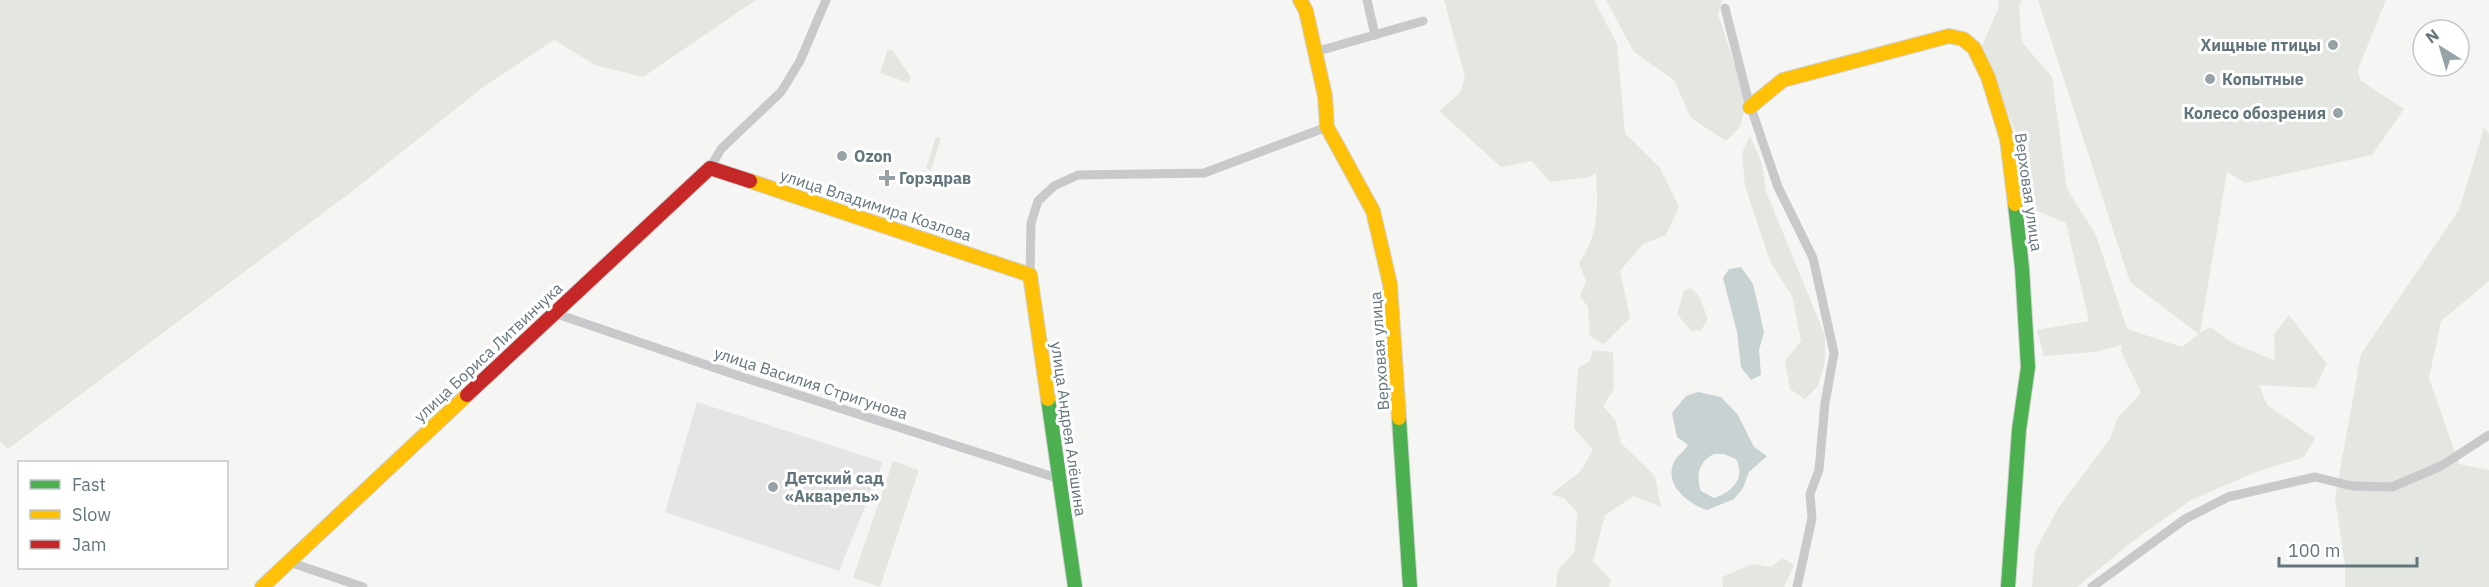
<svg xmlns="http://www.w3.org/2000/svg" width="2489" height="587" viewBox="0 0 2489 587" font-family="'IBM Plex Sans',sans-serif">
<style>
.built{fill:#e4e5e4}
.green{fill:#e4e7e1}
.water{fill:#c8d2d3;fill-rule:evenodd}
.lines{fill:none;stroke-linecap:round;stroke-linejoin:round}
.fast-casing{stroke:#d0d2d2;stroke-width:16}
.slow-casing{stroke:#d0d2d2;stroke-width:16}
.jam-casing{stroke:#d0d2d2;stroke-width:16}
.street{stroke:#c7c9ca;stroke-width:9}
.fast{stroke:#4caf50;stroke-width:14}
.slow{stroke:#ffc107;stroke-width:14}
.jam{stroke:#c62828;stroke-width:14}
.poi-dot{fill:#96a2a6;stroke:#fff;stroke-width:2}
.labels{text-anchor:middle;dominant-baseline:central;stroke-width:6;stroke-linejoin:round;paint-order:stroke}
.poi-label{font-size:16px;font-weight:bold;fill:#63757c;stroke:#fff;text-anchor:start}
.street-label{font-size:16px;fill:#63757c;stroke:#fff}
</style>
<rect width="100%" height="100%" fill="#f5f5f4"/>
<!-- built -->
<path class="built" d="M697,402l186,60 -44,109 -174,-59z"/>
<!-- green -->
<g class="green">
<path d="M0,0h756l-113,77 -48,-12 -41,-25 -72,48 -128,102 -346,259 -8,-7z"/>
<path d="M1444,0h150l23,44 8,89 35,35 19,39 -13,28 -23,9 -23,27 10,47 -26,26 -14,-8 -2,-29 -8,-11 6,-15 -7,-18c20,-28 19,-57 17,-90l-6,4 -40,5 -18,-21 -31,6 -62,-56 21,-18 5,-16z"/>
<path d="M1606,0h116l-4,14 29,88 -7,25 -14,14 -35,-23 -17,-38 -40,-28z"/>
<path d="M1998,0h24l-3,7 3,35 30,35 15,112 29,46 31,94 55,18 17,-13 -69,-52 -92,-282h348l-28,69 2,11 44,29 -32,46 -127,28 -18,-11 -27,161 10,-6 23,16 42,18 -1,-27 15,-19 38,49 -12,24 -56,-3 8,20 48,33 -11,19 -48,15 -65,28 -58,41 -56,46h-45l3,-36 24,-44 51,-68 8,-22 23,-24 -20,-42 1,-6 -28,7 -50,4 -7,-26 52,-9 -23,-98 -46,-19 -3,-69 -37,-85 19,-43z"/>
<path d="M888,49l5,2 18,26 -3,6 -28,-10z"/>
<path d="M2484,128l5,6v147l-48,40 -12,57 30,86 30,6v117h-144v-23l-10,-66 26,-144 98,-144z"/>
<path d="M1750,136l12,28 4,27 59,145v26l-7,24 -13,13 -15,-10 -5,-28 16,-20 -9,-45 -22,-35 -25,-75 -3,-33z"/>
<path d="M936,137l5,1 -10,32 -5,-2z"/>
<path d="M1691,288l8,8 9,23 -7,11 -9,2 -15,-18 7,-23z"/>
<path d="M1593,350l20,2 1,37 -11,17 12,14 6,23 34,33 6,31 -27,-11 -29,19 -12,46 18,19 -2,7h-53l2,-17 17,-19 2,-39 -12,-13 -14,-5 29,-22 13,-22 -19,-22 4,-60 12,-7z"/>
<path d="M893,461l26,9 -39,117 -27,-9z"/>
<path d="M1783,558l11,7 -10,22h-61l-1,-10 31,-13 18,3z"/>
</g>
<!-- water -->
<g class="water">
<path d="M1741,267l12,17 11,48 -5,18 2,25 -10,5 -10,-13 -4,-35 -14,-54 6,-9z"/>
<path d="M1698,392l23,5 17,18 16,32 13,9 -18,16 -6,16 -9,11 -27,11c-18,-6 -42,-24 -34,-46 3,-8 11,-12 15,-19l-11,-8 -5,-24 14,-17zM1714,454h10l12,5c10,20 -4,33 -22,39l-13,-7c-5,-15 -3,-29 13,-37z"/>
</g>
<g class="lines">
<defs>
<g id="fast">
<path d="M1048,399l27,188"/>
<path d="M1399,418l11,169"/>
<path d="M2008,587l11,-157 9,-63 -6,-99 -7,-64"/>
</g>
<g id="slow">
<path d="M1300,0l6,11 19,85 2,31 46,84 17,73 9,134"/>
<path d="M1750,107l33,-27 166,-44 14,3 11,9 14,29 19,62 8,65"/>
<path d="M750,181l280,94 18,124"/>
<path d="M262,587l205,-192"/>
</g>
<path id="jam" d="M467,395l243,-227 40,13"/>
</defs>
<!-- fast casing -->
<use href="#fast" class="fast-casing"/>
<!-- slow casing -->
<use href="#slow" class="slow-casing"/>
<!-- jam casing -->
<use href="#jam" class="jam-casing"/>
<!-- street -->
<g class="street">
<path d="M1367,0l8,35"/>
<path d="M1725,8l23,91 30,88 35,71 21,95 -9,50 -6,67 -9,24 2,24 -15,69"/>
<path d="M1315,52l108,-31"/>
<path d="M710,168l11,-19 60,-57 19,-31 26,-61"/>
<path d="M1030,275l1,-52 7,-22 16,-15 24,-11 126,-2 123,-46"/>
<path d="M554,313l176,60 330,106"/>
<path d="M289,562l74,25"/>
<path d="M2092,587l93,-68 43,-22 87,-20 37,9 40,1 49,-21 48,-31"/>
</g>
<!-- fast -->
<use href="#fast" class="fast"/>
<!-- slow -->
<use href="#slow" class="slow"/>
<!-- jam -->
<use href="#jam" class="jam"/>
</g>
<!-- markers -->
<g class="poi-dot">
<circle cx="2333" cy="45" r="6"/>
<circle cx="2210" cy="79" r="6"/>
<circle cx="2338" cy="113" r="6"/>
<circle cx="842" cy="156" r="6"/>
<path d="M884 169h6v6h6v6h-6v6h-6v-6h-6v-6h6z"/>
<circle cx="773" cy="487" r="6"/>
</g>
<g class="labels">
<!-- poi labels -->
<g class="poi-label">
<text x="2321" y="45" text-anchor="end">Хищные птицы</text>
<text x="2222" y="79">Копытные</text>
<text x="2326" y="113" text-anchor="end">Колесо обозрения</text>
<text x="854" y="156">Ozon</text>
<text x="899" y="178">Горздрав</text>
<text x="785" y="478">Детский сад<tspan x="785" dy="18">«Акварель»</tspan></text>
</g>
<!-- street labels -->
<g class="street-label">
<text transform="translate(2029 192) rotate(82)">Верховая улица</text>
<text transform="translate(876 205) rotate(18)">улица Владимира Козлова</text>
<text transform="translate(1379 351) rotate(-94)">Верховая улица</text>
<text transform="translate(488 352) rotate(-43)">улица Бориса Литвинчука</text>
<text transform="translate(811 383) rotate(18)">улица Василия Стригунова</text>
<text transform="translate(1069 429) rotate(82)">улица Андрея Алёшина</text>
</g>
</g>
<!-- legend -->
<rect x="18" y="461" width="210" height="108" fill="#ffffff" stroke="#c1c8cb" stroke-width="1.5"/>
<rect x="30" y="480" width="30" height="9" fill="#4caf50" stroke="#c1c8cb" stroke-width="1.5"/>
<text x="72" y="491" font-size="18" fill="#63757c">Fast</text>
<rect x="30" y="510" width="30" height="9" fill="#ffc107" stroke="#c1c8cb" stroke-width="1.5"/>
<text x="72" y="521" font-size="18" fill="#63757c">Slow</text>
<rect x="30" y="540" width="30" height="9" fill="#c62828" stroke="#c1c8cb" stroke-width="1.5"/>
<text x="72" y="551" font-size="18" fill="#63757c">Jam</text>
<!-- north arrow -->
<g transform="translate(2441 48) rotate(323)"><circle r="28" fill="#ffffff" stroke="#c1c8cb" stroke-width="1.5"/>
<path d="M0-4.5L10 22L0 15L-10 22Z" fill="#96a2a6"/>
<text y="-9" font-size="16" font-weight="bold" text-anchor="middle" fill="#63757c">N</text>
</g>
<!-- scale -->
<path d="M2279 557v9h138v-9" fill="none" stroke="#63757c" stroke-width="3"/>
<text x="2288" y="557" font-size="18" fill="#63757c" stroke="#ffffff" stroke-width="4.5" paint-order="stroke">100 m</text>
</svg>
